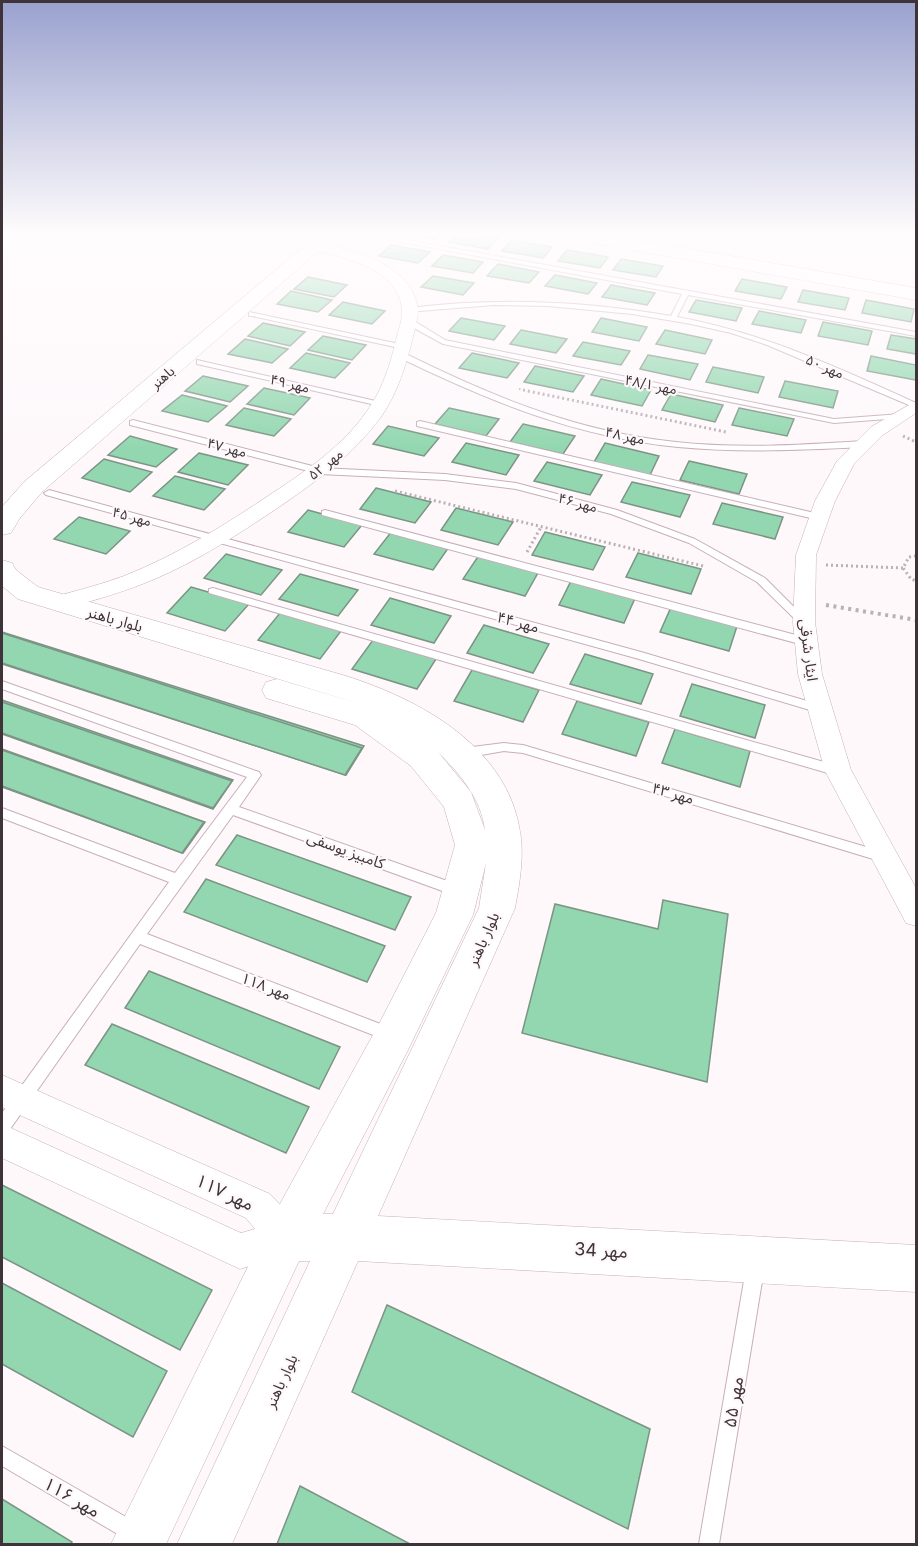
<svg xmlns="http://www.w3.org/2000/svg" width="918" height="1546" viewBox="0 0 918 1546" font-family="Inter,'Noto Sans Arabic',sans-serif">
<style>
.building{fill:#92d7af;stroke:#7c9485;stroke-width:1.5}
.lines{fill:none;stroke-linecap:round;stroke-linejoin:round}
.lane-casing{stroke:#c8aebb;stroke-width:2}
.street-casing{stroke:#c8aebb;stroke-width:1}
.secondary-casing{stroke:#c8aebb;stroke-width:1}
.path-far2{stroke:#b8b1b5;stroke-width:2;stroke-dasharray:1.5 3;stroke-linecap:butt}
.path-far1{stroke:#b8b1b5;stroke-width:3;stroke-dasharray:2 3;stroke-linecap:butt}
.path{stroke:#b8b1b5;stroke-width:4;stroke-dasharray:3 4.5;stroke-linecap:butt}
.lane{fill:#fff;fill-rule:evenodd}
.street{fill:#fff;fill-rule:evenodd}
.secondary{fill:#fff;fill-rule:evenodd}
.labels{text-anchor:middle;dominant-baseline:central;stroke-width:4.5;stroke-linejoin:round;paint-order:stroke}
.far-street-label{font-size:14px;fill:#3d3338;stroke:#fef8fb}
.street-label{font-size:15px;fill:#3d3338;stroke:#fef8fb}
.near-street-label{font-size:18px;fill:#3d3338;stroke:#fef8fb}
</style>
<rect width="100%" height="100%" fill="#fef8fb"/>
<!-- building -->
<g class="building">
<path d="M404,233h37l-6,6z"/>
<path d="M457,233h14l27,5 -10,11 -39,-7z"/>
<path d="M512,240l40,7 -9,11 -41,-7z"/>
<path d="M391,245l39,7 -12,11 -39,-7z"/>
<path d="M567,250l41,7 -8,11 -42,-7z"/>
<path d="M443,255l40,7 -10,11 -41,-7z"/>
<path d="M621,259l42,7 -7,11 -43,-7z"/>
<path d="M498,264l41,8 -10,11 -42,-7z"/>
<path d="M555,275l42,8 -9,11 -43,-8z"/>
<path d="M433,276l41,7 -11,12 -42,-8z"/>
<path d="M308,277l39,8 -13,12 -40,-8z"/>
<path d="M742,279l45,8 -6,12 -46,-8z"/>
<path d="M611,285l44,8 -8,12 -45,-8z"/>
<path d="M803,290l46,8 -4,12 -47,-8z"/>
<path d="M291,291l41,9 -14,12 -41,-8z"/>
<path d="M696,300l46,8 -6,13 -47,-9z"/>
<path d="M866,300l48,9 -3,13 -49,-9z"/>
<path d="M343,302l42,9 -13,13 -43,-9z"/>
<path d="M759,311l47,9 -5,13 -49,-9z"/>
<path d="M461,318l44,8 -11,14 -45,-9z"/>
<path d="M601,318l46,9 -8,14 -47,-9z"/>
<path d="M823,322l49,9 -4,14 -50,-9z"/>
<path d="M263,323l42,9 -15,14 -42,-10z"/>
<path d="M521,330l46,9 -11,14 -46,-9z"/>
<path d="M665,330l47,10 -7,14 -49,-10z"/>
<path d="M891,335l25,4v15l-29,-5z"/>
<path d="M323,336l43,9 -14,15 -44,-10z"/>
<path d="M245,339l43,10 -16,14 -44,-9z"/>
<path d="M583,342l47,9 -9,14 -48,-9z"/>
<path d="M306,353l44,10 -15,15 -45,-10z"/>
<path d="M472,353l47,10 -12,15 -48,-10z"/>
<path d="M648,355l50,9 -8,16 -50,-11z"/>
<path d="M871,356l45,9v15l-49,-9z"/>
<path d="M535,366l49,10 -11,16 -49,-10z"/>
<path d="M713,367l51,10 -6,16 -52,-11z"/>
<path d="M203,376l45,10 -18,16 -45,-11z"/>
<path d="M601,379l50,11 -9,16 -51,-11z"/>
<path d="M785,381l53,10 -5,17 -54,-11z"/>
<path d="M264,388l46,10 -16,17 -47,-11z"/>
<path d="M671,394l52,11 -8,17 -53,-12z"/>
<path d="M182,395l45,11 -19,16 -46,-11z"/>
<path d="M244,408l47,11 -17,17 -48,-11z"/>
<path d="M449,408l50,11 -13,17 -51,-12z"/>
<path d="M739,408l55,11 -7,17 -55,-11z"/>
<path d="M523,424l52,12 -12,18 -53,-12z"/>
<path d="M388,426l51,12 -15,18 -51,-12z"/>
<path d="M130,436l47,13 -21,18 -48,-12z"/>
<path d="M466,443l53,12 -13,20 -54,-13z"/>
<path d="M605,443l54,13 -9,19 -56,-13z"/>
<path d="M199,453l49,12 -20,20 -50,-13z"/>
<path d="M104,459l48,13 -22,20 -48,-14z"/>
<path d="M689,461l58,13 -8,20 -59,-14z"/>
<path d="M547,462l55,13 -12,20 -56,-14z"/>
<path d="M175,476l50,13 -21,21 -51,-14z"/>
<path d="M632,482l58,13 -10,22 -59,-15z"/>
<path d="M376,488l55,14 -16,21 -55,-14z"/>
<path d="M722,503l61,14 -8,22 -62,-15z"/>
<path d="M456,508l57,14 -15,23 -57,-15z"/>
<path d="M308,510l54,15 -18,22 -56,-15z"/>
<path d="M79,517l51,14 -24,23 -52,-15z"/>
<path d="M392,531l57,16 -16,23 -59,-16z"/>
<path d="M545,532l60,15 -12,23 -61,-15z"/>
<path d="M638,553l63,16 -10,25 -65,-17z"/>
<path d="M226,554l56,16 -21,25 -57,-17z"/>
<path d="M479,555l60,16 -14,25 -62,-17z"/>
<path d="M300,574l58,16 -20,26 -59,-17z"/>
<path d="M572,579l64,17 -12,27 -65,-18z"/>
<path d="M191,587l58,17 -24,27 -58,-18z"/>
<path d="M390,598l61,18 -17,27 -63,-18z"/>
<path d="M672,605l66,18 -9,28 -69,-19z"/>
<path d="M280,613l61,18 -21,28 -62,-19z"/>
<path d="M484,625l65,19 -16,29 -66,-20z"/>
<path d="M2,632l362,114 -18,29 -344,-111z"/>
<path d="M2,633l360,115 -17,27 -343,-112z"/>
<path d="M373,640l63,19 -19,30 -65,-20z"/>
<path d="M585,654l68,20 -12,30 -71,-20z"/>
<path d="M472,670l67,20 -16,32 -69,-21z"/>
<path d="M692,684l73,21 -10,33 -75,-22z"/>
<path d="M2,700l231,80 -20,29 -211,-75z"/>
<path d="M577,701l72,21 -13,34 -74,-22z"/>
<path d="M2,702l230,79 -19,27 -211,-75z"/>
<path d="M675,729l75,22 -10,36 -78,-24z"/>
<path d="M2,749l203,73 -22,31 -181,-66z"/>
<path d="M2,750l202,72 -22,31 -180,-67z"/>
<path d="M237,835l174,62 -16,33 -179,-65z"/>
<path d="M206,879l179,67 -18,36 -183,-70z"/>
<path d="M663,900l65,14 -21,168 -185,-49 33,-129 103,25z"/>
<path d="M149,971l191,76 -21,42 -194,-81z"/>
<path d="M112,1024l197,83 -23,46 -201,-88z"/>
<path d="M2,1185l210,105 -32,60 -178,-93z"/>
<path d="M2,1283l165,88 -34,66 -131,-73z"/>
<path d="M387,1305l263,124 -22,100 -276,-137z"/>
<path d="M300,1486l110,58h-133z"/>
<path d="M2,1499l70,43 -1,2h-69z"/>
</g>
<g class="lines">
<defs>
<g id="lane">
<path d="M353,233h16l547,99v4l-228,-41 -11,22c84,15 162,51 239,86v5l-149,-63 -36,-12 -40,-9 -59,-10 -84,-8 -54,-1 -87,7v-4h3c87,-11 174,-7 261,8l11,-22z"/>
<path d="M249,312l155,33 4,2 -4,2 -152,-33h-3z"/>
<path d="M405,319h6l34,21 389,79 67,-5 4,2 -4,2 -67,5 -391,-79 -38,-21z"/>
<path d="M398,353h6c89,44 173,79 272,89 63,7 125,3 188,-1l4,3 -4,3c-62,3 -124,6 -186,0 -102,-10 -189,-46 -280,-90z"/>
<path d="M197,360l183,42 4,2 -4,2 -183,-42z"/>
<path d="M133,420l187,48 125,6 71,9 101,27 78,29 70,39 44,44 -1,2h-8l-43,-42 -68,-39 -78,-29 -95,-25 -71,-9 -125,-6 -190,-49v-4z"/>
<path d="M420,421l399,93 5,3 -5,3 -402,-94v-4z"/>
<path d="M49,490l592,162 183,54 2,3 -6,4 -181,-54 -593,-164 -2,-2z"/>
<path d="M325,510l482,128 5,4 -5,4 -485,-131v-4z"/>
<path d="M213,588l625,178 4,2 2,3 -2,3 -4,2 -629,-183v-4z"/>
<path d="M2,681l257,91 2,3 -2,3 -20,29 225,80 2,4 -2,4 -5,2 -226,-82 -86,119 249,96 2,5 -2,5 -5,2 -251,-98 -132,188 -6,2v-21l167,-231 -167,-64v-10l173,65 72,-96 -245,-88z"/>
<path d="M504,743l19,2 360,107 5,1 1,4 -1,4 -5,1 -360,-109 -19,-2 -40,7 -6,-5 6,-5z"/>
<path d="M755,1260l6,3 3,6 -45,275h-20l47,-275 3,-6z"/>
<path d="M2,1446l138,79 3,7 -3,7 -7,3 -7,-3 -124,-73z"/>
</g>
<g id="street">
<path d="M314,242c37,8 99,21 104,68 0,8 -3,19 -5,27 -7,28 -15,55 -32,80 -27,37 -64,64 -102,90 -39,26 -78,52 -122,71 -32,14 -65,23 -99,32l-8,-2 -3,-5 3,-5c25,-7 50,-13 74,-22 53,-21 101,-51 147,-82 35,-23 72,-48 96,-83 15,-21 23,-45 29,-71 2,-9 7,-21 6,-31 -4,-42 -60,-52 -93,-60l-2,-3z"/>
<path d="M916,401v12l-33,22 -29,29 -19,37 -19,54 -1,67 7,52 29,96 65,118v38l-10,-3 -81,-152 -27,-97 -5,-52 3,-67 19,-54 22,-40 34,-34z"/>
<path d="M2,1075l268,119 29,31 5,13 -5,13 -59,18 -238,-111v-34l239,109 14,-4 -9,-11 -244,-111z"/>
</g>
<g id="secondary">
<path d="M320,233h19l-297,259 -22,26 -9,15 -9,2v-28l22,-25z"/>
<path d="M556,233h41l319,55v12l-352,-62z"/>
<path d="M2,560l10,3 4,7 22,17 308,89c72,23 157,68 173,150 6,27 1,55 -4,82l-137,308 538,29v47l-558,-31 -126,283h-55l133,-283h-11l-133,283h-55l159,-322 110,-200 56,-109 19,-68 -11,-38 -33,-41 -56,-41 -89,-27 -4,-8 4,-8 11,-3 83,25 -342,-105 -16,-13zM438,752c22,22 43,46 47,78l-14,-38zM486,863l-7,45 -146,306h-10l85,-164 65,-135z"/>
</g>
</defs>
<!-- lane casing -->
<use href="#lane" class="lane-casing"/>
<!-- street casing -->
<use href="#street" class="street-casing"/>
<!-- secondary casing -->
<use href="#secondary" class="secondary-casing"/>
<!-- path-far2 -->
<path class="path-far2" d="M519,389l11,2"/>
<!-- path-far1 -->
<g class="path-far1">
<path d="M523,390l203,42"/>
<path d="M903,436l13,6"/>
<path d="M395,491l308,75"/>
<path d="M527,552l14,-25"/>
<path d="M916,556l-7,1 -6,11 8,11 5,2"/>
<path d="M826,565l77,3"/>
</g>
<!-- path -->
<path class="path" d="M826,605l90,15"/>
<!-- lane -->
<use href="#lane" class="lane"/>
<!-- street -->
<use href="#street" class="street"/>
<!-- secondary -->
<use href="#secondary" class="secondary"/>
</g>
<!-- sky -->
<linearGradient id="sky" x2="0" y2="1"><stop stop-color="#99a1ce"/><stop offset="0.52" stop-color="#fffcfd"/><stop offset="1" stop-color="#fffcfd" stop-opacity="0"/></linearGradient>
<rect width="918" height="450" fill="url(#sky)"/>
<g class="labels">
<!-- far-street labels -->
<g class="far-street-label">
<text transform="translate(825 366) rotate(23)">مهر ۵۰</text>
<text transform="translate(162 377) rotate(-41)">باهنر</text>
<text transform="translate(290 383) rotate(13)">مهر ۴۹</text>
<text transform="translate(651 384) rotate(11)">مهر ۴۸/۱</text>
<text transform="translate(625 435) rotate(12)">مهر ۴۸</text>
<text transform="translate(227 447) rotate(14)">مهر ۴۷</text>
<text transform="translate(325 464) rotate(-39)">مهر ۵۲</text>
<text transform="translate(578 502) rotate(15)">مهر ۴۶</text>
<text transform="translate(132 516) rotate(15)">مهر ۴۵</text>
</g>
<!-- street labels -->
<g class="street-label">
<text transform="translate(115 619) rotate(16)">بلوار باهنر</text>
<text transform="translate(518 622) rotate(15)">مهر ۴۴</text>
<text transform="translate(809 650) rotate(83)">ایثار شرقی</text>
<text transform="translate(673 793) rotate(16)">مهر ۴۳</text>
<text transform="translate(346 850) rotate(20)">کامبیز یوسفی</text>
<text transform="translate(483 939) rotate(-66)">بلوار باهنر</text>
<text transform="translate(266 986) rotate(21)">مهر ۱۱۸</text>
<text transform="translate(281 1381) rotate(-65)">بلوار باهنر</text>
</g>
<!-- near-street labels -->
<g class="near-street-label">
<text transform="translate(225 1192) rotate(25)">مهر ۱۱۷</text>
<text transform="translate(601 1250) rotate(3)">مهر 34</text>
<text transform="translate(733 1402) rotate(-81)">مهر ۵۵</text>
<text transform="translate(72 1497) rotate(30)">مهر ۱۱۶</text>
</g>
</g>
<!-- border -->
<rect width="918" height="1546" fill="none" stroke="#3d3338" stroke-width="6"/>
</svg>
